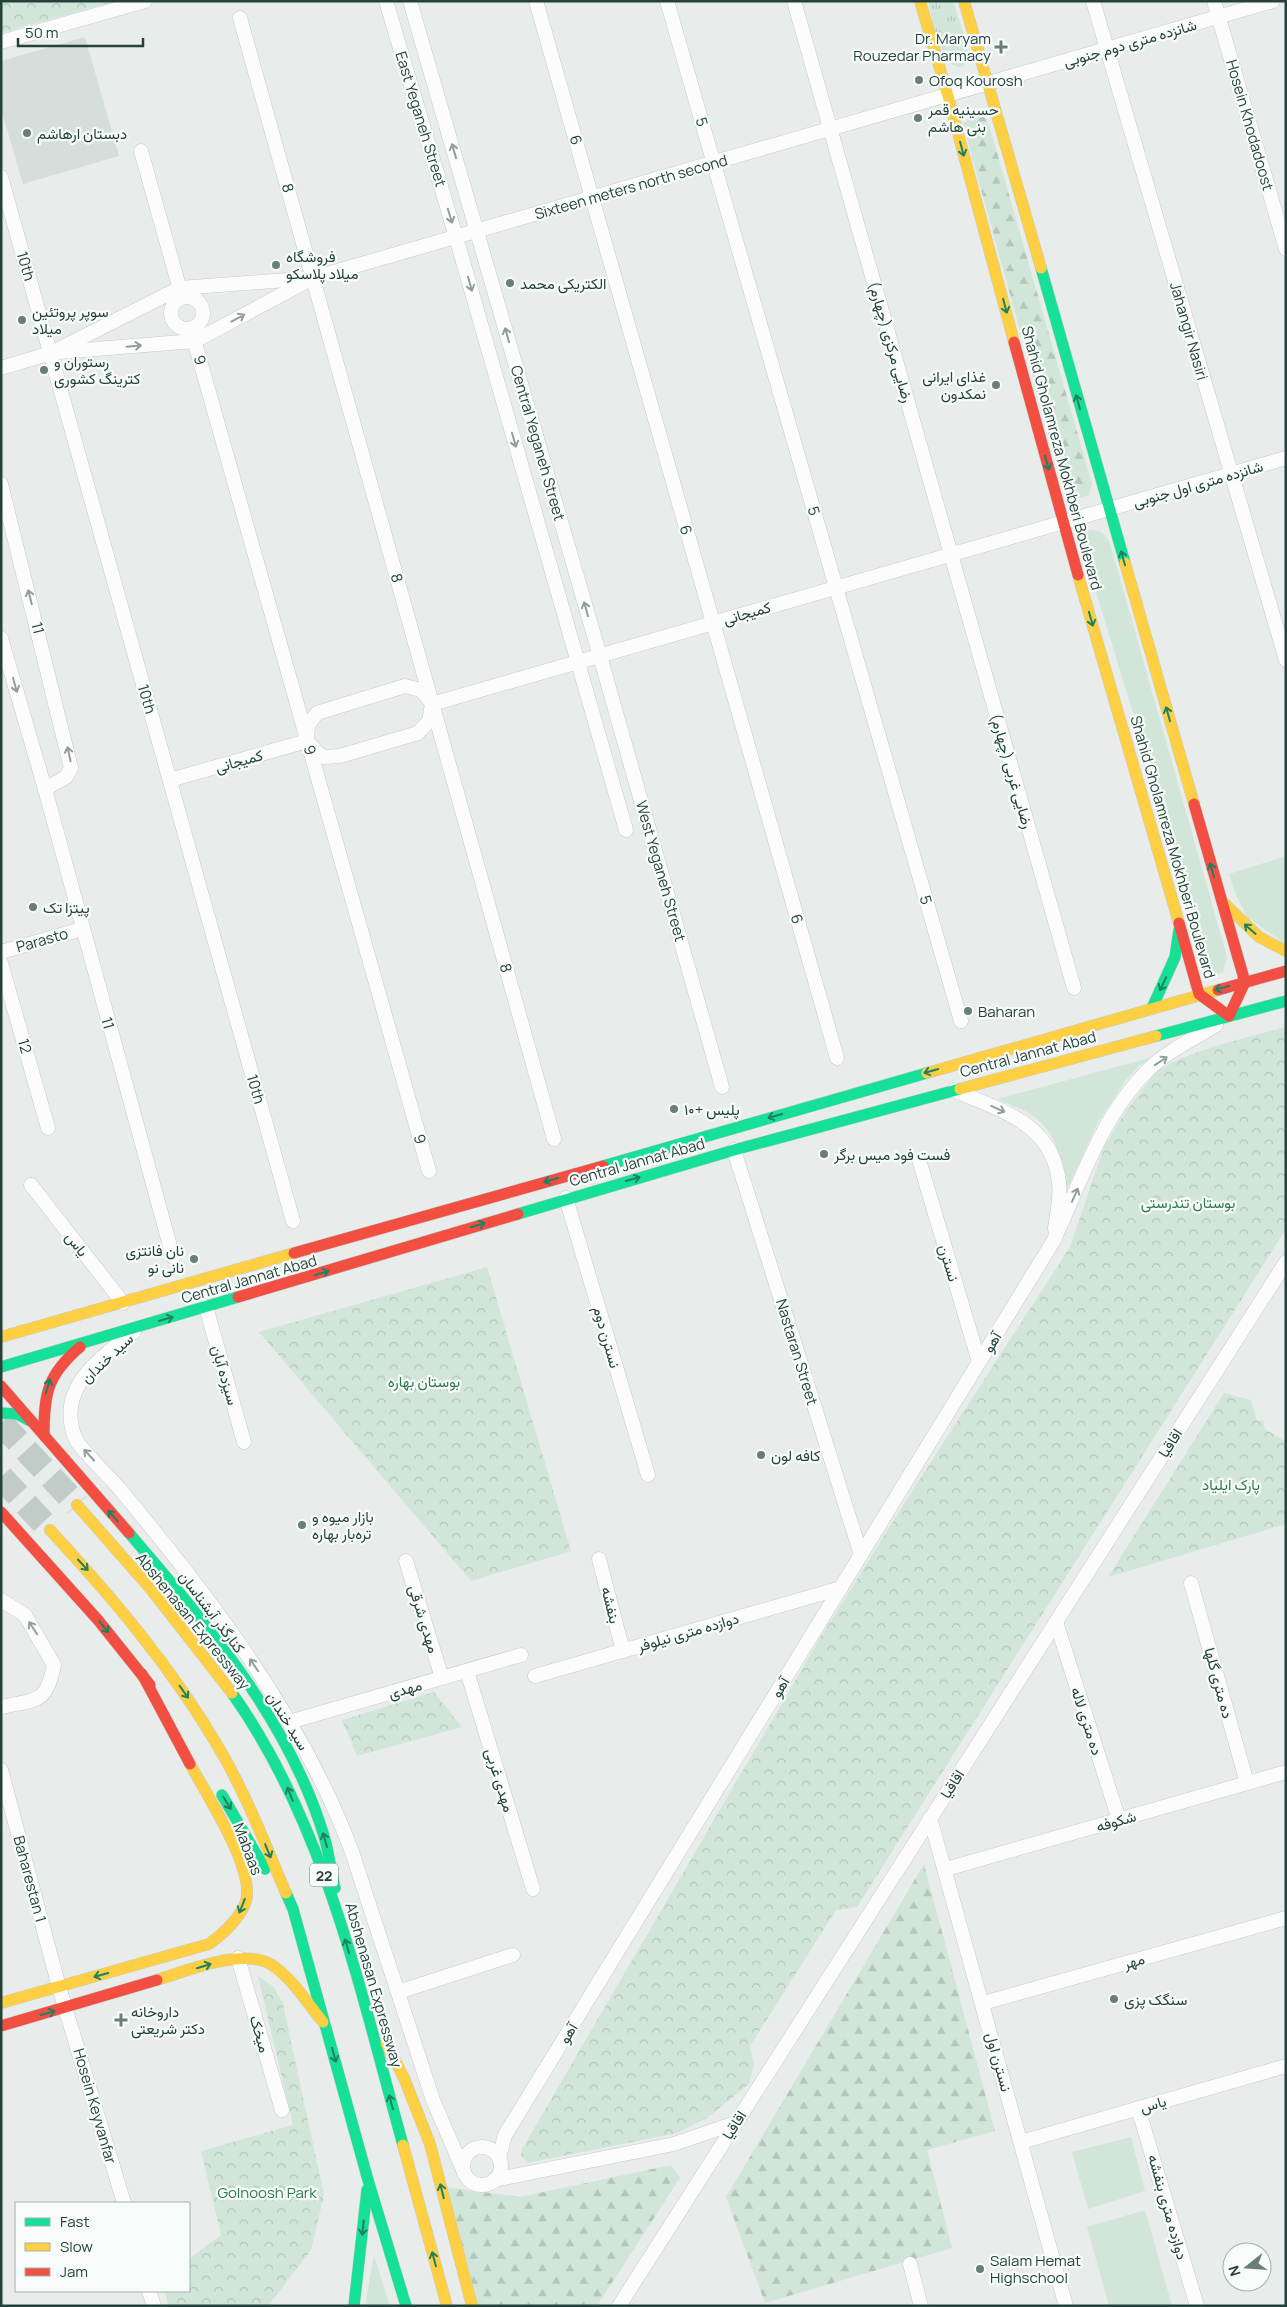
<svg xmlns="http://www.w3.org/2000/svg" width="1287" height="2307" viewBox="0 0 1287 2307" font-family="Manrope,Vazirmatn,sans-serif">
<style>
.built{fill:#d6dedb}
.grass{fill:url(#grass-tufts)}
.forest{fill:url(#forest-firs)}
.park{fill:url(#park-crowns)}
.garden{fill:#d1e6d8}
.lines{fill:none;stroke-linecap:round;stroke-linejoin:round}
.highway-tunnel{stroke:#c1cbc8;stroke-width:25;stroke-dasharray:25 12;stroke-linecap:butt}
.street-casing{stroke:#c5cac8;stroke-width:15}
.fast-casing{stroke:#c3cbc8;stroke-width:12}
.slow-casing{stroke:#c3cbc8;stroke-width:12}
.jam-casing{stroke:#c3cbc8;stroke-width:12}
.street{stroke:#fcfcfc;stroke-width:14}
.fast{stroke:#16e098;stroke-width:11}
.slow{stroke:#ffcf43;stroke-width:11}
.jam{stroke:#f24e42;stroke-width:11}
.oneway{stroke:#1e8160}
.oneway2{stroke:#909f9b}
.poi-dot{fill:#697e78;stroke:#f7fbf9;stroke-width:2}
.labels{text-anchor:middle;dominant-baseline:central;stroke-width:4.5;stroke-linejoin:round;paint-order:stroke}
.shield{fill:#f7fbf9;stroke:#637a73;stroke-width:1}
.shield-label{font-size:14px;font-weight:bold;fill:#24423a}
.poi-label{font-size:15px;fill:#24423a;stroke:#f7fbf9;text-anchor:start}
.street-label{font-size:15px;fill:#24423a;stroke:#f7fbf9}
.park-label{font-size:15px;fill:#2d7a4b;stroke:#f7fbf9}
</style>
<defs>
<pattern id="grass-tufts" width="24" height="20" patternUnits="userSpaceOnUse" patternTransform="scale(1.25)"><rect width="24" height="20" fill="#d1e6d8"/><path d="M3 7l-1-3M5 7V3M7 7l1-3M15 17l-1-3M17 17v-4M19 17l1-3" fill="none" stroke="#b3c6ba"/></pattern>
<pattern id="forest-firs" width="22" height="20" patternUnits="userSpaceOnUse" patternTransform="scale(1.25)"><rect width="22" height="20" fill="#d1e6d8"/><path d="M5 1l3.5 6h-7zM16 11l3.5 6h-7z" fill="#b3c6ba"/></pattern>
<pattern id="park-crowns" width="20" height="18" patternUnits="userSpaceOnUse" patternTransform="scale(1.25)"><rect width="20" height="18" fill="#d1e6d8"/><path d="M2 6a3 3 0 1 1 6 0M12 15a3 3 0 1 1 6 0" fill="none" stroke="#b3c6ba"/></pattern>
</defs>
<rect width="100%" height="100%" fill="#e8edeb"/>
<!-- built -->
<path class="built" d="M85,37l34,119 -96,28 -22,-75v-48z"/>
<!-- grass -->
<path class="grass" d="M928,1h25c4,14 21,56 10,66 -24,3 -30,-48 -35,-66z"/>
<!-- forest -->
<g class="forest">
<path d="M976,114l8,3 5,8 103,359 -3,11 -12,4 -10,-7 -7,-16 -97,-352 6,-6z"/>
<path d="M924,1864l71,267 -68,19 25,98 -187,55 -39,-106z"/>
<path d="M671,2165l9,13 -83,128h-119l-31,-119 73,10z"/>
</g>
<!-- park -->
<g class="park">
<path d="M1,1h115l-115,32z"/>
<path d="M1286,1027v202l-429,678 -21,3 -86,136 4,18 -5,20 -42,34 -30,15 -149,30 -7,-7 1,-7 298,-511 96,-153 154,-238 34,-100 20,-33 31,-41c29,-22 94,-36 131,-46z"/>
<path d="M487,1267l84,284 -100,30 -212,-249z"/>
<path d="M1224,1393l27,7 6,21 6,-1 2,9 21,13v82l-178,53z"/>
<path d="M434,1692l28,35 -105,29 -15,-36z"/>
<path d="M258,1976l16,11 9,17 41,191 -13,55 -43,56h-100l-3,-15h24v-32l32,-24 -20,-84 92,-26z"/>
</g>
<!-- garden -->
<g class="garden">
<path d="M1089,530c12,0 15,3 21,13l114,403 3,12 -4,15 -8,2 -11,-12 -10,-28 -58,-212 -55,-180 3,-8z"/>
<path d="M1286,856v88l-39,-27 -12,-24 -6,-19z"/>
<path d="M1164,1054l-24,11 -14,15 -29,44 -31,67c-3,-27 -8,-55 -30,-73 -11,-9 -27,-13 -39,-19z"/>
<path d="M1131,2137l14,54 -57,18 -16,-57z"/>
<path d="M1145,2210l27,96h-63l-22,-79z"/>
<path d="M374,2255l16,51h-25z"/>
</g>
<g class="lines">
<!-- highway-tunnel -->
<g class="highway-tunnel">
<path d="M1,1423l76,82"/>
<path d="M1,1477l49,53"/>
</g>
<defs>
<g id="street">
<path d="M386,1l70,236 170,593"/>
<path d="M410,1l190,655 122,431"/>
<path d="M536,1l301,1057"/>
<path d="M667,1l294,1020"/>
<path d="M794,1l280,987"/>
<path d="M1093,1l193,659"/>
<path d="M1214,1l72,248"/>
<path d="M240,18l314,1121"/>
<path d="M1,42l144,-41"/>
<path d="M141,151l41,146"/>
<path d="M1,177l292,1044"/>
<circle cx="187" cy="313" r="16"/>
<path d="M191,329l238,842"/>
<path d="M59,352l136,-11 114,-61"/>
<path d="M1,368l50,-15 129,-65 133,-10 960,-277"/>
<path d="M1,484l70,284 -5,9 -21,12"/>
<path d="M1,638l44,151 128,468"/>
<path d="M405,686l16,4 11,14 -3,17 -11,12 -78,23 -16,1 -6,-4 -11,-12 1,-16 9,-12z"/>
<path d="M432,704l854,-246"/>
<path d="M170,780l137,-39"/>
<path d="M1,952l81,-23"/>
<path d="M1,963l47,165"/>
<path d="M954,1090c47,21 99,33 105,93 2,15 -2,31 -4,46"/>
<path d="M734,1150l127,405"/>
<path d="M920,1163l59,199"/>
<path d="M31,1185l92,118"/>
<path d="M566,1198l82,277"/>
<path d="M206,1307l38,135"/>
<path d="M134,1332c-29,22 -69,49 -63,90 1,8 3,15 7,21 12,16 28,30 41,45 28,34 56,68 82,103 61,80 116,167 151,261l81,248 31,72"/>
<path d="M599,1559l24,92"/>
<path d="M406,1561l36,117"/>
<path d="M1191,1583l56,200"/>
<path d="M1,1600l24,15 29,50c-8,40 -18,34 -53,42"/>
<path d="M1056,1622l63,198"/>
<path d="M467,1671l66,218"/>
<path d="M535,1676l306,-88"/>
<path d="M289,1722l232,-67"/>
<path d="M1,1770l58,217 65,216"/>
<path d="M930,1818l136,488"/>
<path d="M946,1869l340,-97"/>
<path d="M238,1958l44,152"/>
<path d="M398,1992l115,-37"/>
<path d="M983,2003l303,-85"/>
<path d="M1138,2108l59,198"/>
<path d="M1021,2142l265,-76"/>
<circle cx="482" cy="2166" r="19"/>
<path d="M499,2158l6,-23 549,-895c27,-59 48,-125 95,-171 17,-17 46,-31 67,-44"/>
<path d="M494,2180l180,-36 61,-21"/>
<path d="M910,2264l11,42"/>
<path d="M149,2291l5,15"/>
<path d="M619,2306l667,-1044"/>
</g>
<g id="fast">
<path d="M1041,268l84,295"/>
<path d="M1152,1008l23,-51 4,-27"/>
<path d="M1156,1036l130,-35"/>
<path d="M603,1166l324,-93"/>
<path d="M518,1214l216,-64 226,-61"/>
<path d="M1,1367l237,-70"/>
<path d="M1,1413l16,1 13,7"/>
<path d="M129,1533c77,90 160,187 195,303 5,17 7,35 11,52"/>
<path d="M232,1693c94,133 128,297 171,452"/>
<path d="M222,1795l43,74"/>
<path d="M286,1893l7,16 75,271 38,126"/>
<path d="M354,2306l13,-116"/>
</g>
<g id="slow">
<path d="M920,1l28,95 66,246"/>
<path d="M964,1l77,267"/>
<path d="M1125,563l69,241"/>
<path d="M1078,575l101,348"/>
<path d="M1223,902l36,35 27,14"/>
<path d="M927,1073l291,-83"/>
<path d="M960,1089l196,-53"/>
<path d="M1,1337l293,-84"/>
<path d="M77,1505l73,83 82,105"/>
<path d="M50,1530c63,68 122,138 169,218 27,46 46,96 67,145"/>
<path d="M157,1980c29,-9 87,-33 115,-15 21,14 35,38 51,57"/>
<path d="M1,2003l208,-59c15,-11 31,-25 37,-43 9,-33 -40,-107 -56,-137"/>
<path d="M386,2043l18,35 26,66 42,162"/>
<path d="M403,2145l44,161"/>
</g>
<g id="jam">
<path d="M1014,342l64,233"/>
<path d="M1179,923l20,71 30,22 16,-34 -51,-178"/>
<path d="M1218,990l68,-19"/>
<path d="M294,1253l309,-87"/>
<path d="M238,1297l280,-83"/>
<path d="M1,1386l128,147"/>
<path d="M44,1435c0,-41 3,-60 36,-88"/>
<path d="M1,1512l97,108 52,65"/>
<path d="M142,1674l48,90"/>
<path d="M1,2026l156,-46"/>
</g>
</defs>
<!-- street casing -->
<use href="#street" class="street-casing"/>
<!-- fast casing -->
<use href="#fast" class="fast-casing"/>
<!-- slow casing -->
<use href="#slow" class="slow-casing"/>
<!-- jam casing -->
<use href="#jam" class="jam-casing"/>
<!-- street -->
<use href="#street" class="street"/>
<!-- fast -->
<use href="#fast" class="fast"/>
<!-- slow -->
<use href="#slow" class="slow"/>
<!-- jam -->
<use href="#jam" class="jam"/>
</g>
<!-- one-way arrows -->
<defs><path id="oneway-shaft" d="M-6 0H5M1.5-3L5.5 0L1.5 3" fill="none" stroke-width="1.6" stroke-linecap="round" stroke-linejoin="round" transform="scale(1.25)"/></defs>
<g class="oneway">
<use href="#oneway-shaft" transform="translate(962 149) rotate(75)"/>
<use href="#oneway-shaft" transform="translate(1005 306) rotate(75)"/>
<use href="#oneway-shaft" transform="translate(1078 402) rotate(-106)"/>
<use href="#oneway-shaft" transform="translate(1047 463) rotate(75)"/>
<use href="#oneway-shaft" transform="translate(1123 558) rotate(-106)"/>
<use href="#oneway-shaft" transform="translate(1091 619) rotate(74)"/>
<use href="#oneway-shaft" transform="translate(1168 714) rotate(-106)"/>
<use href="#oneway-shaft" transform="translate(1212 870) rotate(-106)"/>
<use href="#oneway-shaft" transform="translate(1250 929) rotate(-139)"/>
<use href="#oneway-shaft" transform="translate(1163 984) rotate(115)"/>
<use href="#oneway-shaft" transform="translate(1222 988) rotate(165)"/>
<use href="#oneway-shaft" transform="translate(931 1071) rotate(164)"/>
<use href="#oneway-shaft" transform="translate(775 1116) rotate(164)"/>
<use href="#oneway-shaft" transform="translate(633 1179) rotate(-16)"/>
<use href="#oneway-shaft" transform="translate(551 1180) rotate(164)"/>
<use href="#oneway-shaft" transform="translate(478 1225) rotate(-17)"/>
<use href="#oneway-shaft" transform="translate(322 1273) rotate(-17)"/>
<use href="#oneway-shaft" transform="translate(166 1319) rotate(-16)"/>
<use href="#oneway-shaft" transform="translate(48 1386) rotate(-73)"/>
<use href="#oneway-shaft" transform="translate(113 1516) rotate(-131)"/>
<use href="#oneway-shaft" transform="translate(83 1565) rotate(47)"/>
<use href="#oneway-shaft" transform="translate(104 1627) rotate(51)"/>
<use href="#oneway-shaft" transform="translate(184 1692) rotate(55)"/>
<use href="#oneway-shaft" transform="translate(290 1794) rotate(-112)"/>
<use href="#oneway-shaft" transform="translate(227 1803) rotate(59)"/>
<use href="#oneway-shaft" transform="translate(325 1840) rotate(-106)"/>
<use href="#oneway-shaft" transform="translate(268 1851) rotate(67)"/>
<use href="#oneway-shaft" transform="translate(242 1906) rotate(112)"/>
<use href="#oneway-shaft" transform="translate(347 1946) rotate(-107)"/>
<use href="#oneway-shaft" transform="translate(204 1966) rotate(-17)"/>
<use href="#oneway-shaft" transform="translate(101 1975) rotate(164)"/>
<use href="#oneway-shaft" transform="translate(48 2013) rotate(-15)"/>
<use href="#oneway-shaft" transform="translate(334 2055) rotate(74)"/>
<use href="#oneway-shaft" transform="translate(391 2102) rotate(-105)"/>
<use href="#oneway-shaft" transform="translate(442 2191) rotate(-104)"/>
<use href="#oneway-shaft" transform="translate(363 2228) rotate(96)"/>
<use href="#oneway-shaft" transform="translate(434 2259) rotate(-105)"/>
</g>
<g class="oneway2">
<use href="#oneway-shaft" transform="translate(454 151) rotate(-106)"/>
<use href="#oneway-shaft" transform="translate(450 216) rotate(73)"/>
<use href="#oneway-shaft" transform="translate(470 284) rotate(74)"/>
<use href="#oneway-shaft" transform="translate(238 318) rotate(-28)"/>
<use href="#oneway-shaft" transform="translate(507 335) rotate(-106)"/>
<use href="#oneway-shaft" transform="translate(134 346) rotate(-5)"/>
<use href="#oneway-shaft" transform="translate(514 440) rotate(74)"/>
<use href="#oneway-shaft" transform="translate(30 597) rotate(-104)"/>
<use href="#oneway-shaft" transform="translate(586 609) rotate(-106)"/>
<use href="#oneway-shaft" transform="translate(15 685) rotate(74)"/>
<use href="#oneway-shaft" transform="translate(69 754) rotate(-102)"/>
<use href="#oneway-shaft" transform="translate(1161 1061) rotate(-34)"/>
<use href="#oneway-shaft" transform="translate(998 1109) rotate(24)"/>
<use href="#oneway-shaft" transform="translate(1075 1195) rotate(-66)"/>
<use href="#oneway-shaft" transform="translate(89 1455) rotate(-133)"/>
<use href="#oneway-shaft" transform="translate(33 1628) rotate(-123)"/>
<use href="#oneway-shaft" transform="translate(254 1665) rotate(-124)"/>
</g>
<!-- markers -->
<g class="poi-dot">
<path d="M998.5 39.5h5v5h5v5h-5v5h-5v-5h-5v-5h5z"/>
<circle cx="919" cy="80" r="5"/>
<circle cx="918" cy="118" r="5"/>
<circle cx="27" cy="133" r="5"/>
<circle cx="276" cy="265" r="5"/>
<circle cx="510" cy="283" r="5"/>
<circle cx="22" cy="320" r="5"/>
<circle cx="44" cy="370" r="5"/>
<circle cx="996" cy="385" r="5"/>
<circle cx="33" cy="907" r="5"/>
<circle cx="968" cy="1011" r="5"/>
<circle cx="674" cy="1109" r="5"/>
<circle cx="824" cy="1154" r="5"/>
<circle cx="194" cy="1259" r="5"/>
<circle cx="761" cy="1455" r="5"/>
<circle cx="302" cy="1525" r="5"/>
<circle cx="1114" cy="1999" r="5"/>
<path d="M118.5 2012.5h5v5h5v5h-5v5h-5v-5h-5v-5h5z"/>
<circle cx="980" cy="2269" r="5"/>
</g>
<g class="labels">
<!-- shield labels -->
<rect class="shield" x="310" y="1863.5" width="28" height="23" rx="4"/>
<g class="shield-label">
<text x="324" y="1875">22</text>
</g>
<!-- poi labels -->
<g class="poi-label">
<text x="991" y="38" text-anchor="end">Dr. Maryam<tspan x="991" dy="17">Rouzedar Pharmacy</tspan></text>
<text x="929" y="80">Ofoq Kourosh</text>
<text x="928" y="109">حسینیه قمر<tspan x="928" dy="17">بنی هاشم</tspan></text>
<text x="37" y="133">دبستان ارهاشم</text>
<text x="286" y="256">فروشگاه<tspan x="286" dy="17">میلاد پلاسکو</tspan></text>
<text x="520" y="283">الکتریکی محمد</text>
<text x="32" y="311">سوپر پروتئین<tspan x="32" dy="17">میلاد</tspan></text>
<text x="54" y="361">رستوران و<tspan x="54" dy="17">کترینگ کشوری</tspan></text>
<text x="986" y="376" text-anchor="end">غذای ایرانی<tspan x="986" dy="17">نمکدون</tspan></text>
<text x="43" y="907">پیتزا تک</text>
<text x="978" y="1011">Baharan</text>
<text x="684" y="1109">پلیس +۱۰</text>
<text x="834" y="1154">فست فود میس برگر</text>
<text x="184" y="1250" text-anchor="end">نان فانتزی<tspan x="184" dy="17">نانی نو</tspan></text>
<text x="771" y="1455">کافه لون</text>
<text x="312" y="1516">بازار میوه و<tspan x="312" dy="17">تره‌بار بهاره</tspan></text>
<text x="1124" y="1999">سنگک پزی</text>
<text x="131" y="2011">داروخانه<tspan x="131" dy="17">دکتر شریعتی</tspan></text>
<text x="990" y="2260">Salam Hemat<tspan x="990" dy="17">Highschool</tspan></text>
</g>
<!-- street labels -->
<g class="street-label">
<text transform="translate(1130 43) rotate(-16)">شانزده متری دوم جنوبی</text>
<text transform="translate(421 119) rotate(73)">East Yeganeh Street</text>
<text transform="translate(702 122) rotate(74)">5</text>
<text transform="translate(1250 125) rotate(74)">Hosein Khodadoost</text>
<text transform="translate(576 140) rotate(74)">6</text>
<text transform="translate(631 187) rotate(-16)">Sixteen meters north second</text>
<text transform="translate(288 188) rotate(74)">8</text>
<text transform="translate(26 266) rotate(74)">10th</text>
<text transform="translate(1189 331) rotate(74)">Jahangir Nasiri</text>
<text transform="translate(891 342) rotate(74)">رضایی مرکزی (چهارم)</text>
<text transform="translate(200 360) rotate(74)">9</text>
<text transform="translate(538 443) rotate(74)">Central Yeganeh Street</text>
<text transform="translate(1062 458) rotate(75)">Shahid Gholamreza Mokhberi Boulevard</text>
<text transform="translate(1198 484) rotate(-16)">شانزده متری اول جنوبی</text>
<text transform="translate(814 511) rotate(74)">5</text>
<text transform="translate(686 530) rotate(74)">6</text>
<text transform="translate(397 578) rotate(74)">8</text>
<text transform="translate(747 613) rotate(-16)">کمیجانی</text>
<text transform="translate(38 628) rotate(76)">11</text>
<text transform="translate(147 699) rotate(74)">10th</text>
<text transform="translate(310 750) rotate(74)">9</text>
<text transform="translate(239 761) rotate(-16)">کمیجانی</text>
<text transform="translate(1012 771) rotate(74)">رضایی غربی (چهارم)</text>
<text transform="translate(1173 847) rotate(74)">Shahid Gholamreza Mokhberi Boulevard</text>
<text transform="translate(661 871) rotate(74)">West Yeganeh Street</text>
<text transform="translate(926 900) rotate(74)">5</text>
<text transform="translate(797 919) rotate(74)">6</text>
<text transform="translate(42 940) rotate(-16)">Parasto</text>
<text transform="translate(506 968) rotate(74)">8</text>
<text transform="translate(108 1023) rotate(74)">11</text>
<text transform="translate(25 1046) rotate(74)">12</text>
<text transform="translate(1028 1054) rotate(-15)">Central Jannat Abad</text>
<text transform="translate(256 1089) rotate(74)">10th</text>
<text transform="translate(420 1139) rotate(74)">9</text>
<text transform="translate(637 1162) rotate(-16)">Central Jannat Abad</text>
<text transform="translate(77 1244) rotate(52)">یاس</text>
<text transform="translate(949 1263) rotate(73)">نسترن</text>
<text transform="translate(249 1279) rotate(-16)">Central Jannat Abad</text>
<text transform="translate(607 1337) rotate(74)">نسترن دوم</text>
<text transform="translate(992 1342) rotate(-58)">آهو</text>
<text transform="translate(797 1352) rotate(73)">Nastaran Street</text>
<text transform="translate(107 1358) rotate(-43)">سید خندان</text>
<text transform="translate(225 1375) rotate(74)">سیزده آبان</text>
<text transform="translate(1170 1443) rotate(-57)">اقاقیا</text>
<text transform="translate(611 1605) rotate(76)">بنفشه</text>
<text transform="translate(212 1612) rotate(53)">کنارگذر آبشناسان</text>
<text transform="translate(424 1619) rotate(73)">مهدی شرقی</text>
<text transform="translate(193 1621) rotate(51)">Abshenasan Expressway</text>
<text transform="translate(688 1632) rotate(-16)">دوازده متری نیلوفر</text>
<text transform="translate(1219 1683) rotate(75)">ده متری گلها</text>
<text transform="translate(780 1687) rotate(-58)">آهو</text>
<text transform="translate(405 1689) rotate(-16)">مهدی</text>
<text transform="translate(288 1721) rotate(58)">سید خندان</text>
<text transform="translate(1087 1721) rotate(72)">ده متری لاله</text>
<text transform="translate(500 1780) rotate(73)">مهدی غربی</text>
<text transform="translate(952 1784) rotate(-57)">اقاقیا</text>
<text transform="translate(1116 1821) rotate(-16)">شکوفه</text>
<text transform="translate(248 1849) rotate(69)">Mabaas</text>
<text transform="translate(30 1879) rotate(75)">Baharestan 1</text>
<text transform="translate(1134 1961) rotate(-16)">مهر</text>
<text transform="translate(374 1985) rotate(74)">Abshenasan Expressway</text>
<text transform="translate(568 2033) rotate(-58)">آهو</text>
<text transform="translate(260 2034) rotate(74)">میخک</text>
<text transform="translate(999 2062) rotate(75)">نسترن اول</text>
<text transform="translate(1153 2104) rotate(-16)">یاس</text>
<text transform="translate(95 2106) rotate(74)">Hosein Keyvanfar</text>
<text transform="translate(734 2125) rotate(-57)">اقاقیا</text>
<text transform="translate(1168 2207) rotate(74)">دوازده متری بنفشه</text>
</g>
<!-- park labels -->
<g class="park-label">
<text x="1188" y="1202">بوستان تندرستی</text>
<text x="424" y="1381">بوستان بهاره</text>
<text x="1231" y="1484">پارک ایلیاد</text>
<text x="267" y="2192">Golnoosh Park</text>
</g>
</g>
<!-- border -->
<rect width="1287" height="2307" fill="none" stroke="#24423a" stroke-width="5"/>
<!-- legend -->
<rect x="15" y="2202" width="175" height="90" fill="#f7fbf9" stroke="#a3b1ad"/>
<rect x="25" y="2218" width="25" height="8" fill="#16e098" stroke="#a3b1ad"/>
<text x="60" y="2227" font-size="15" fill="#24423a">Fast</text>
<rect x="25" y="2243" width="25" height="8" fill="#ffcf43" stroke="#a3b1ad"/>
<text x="60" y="2252" font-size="15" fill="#24423a">Slow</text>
<rect x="25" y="2268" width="25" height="8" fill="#f24e42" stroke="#a3b1ad"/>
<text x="60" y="2277" font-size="15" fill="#24423a">Jam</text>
<!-- north arrow -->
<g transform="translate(1247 2267) rotate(253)"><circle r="24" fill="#f7fbf9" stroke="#a3b1ad"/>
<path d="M0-4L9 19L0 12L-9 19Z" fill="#697e78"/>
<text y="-8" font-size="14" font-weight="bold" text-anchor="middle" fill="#24423a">N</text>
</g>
<!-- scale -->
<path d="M18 38v8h125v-8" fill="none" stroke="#24423a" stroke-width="2.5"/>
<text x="25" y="38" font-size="15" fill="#24423a" stroke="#f7fbf9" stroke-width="4" paint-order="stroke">50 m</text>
</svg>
